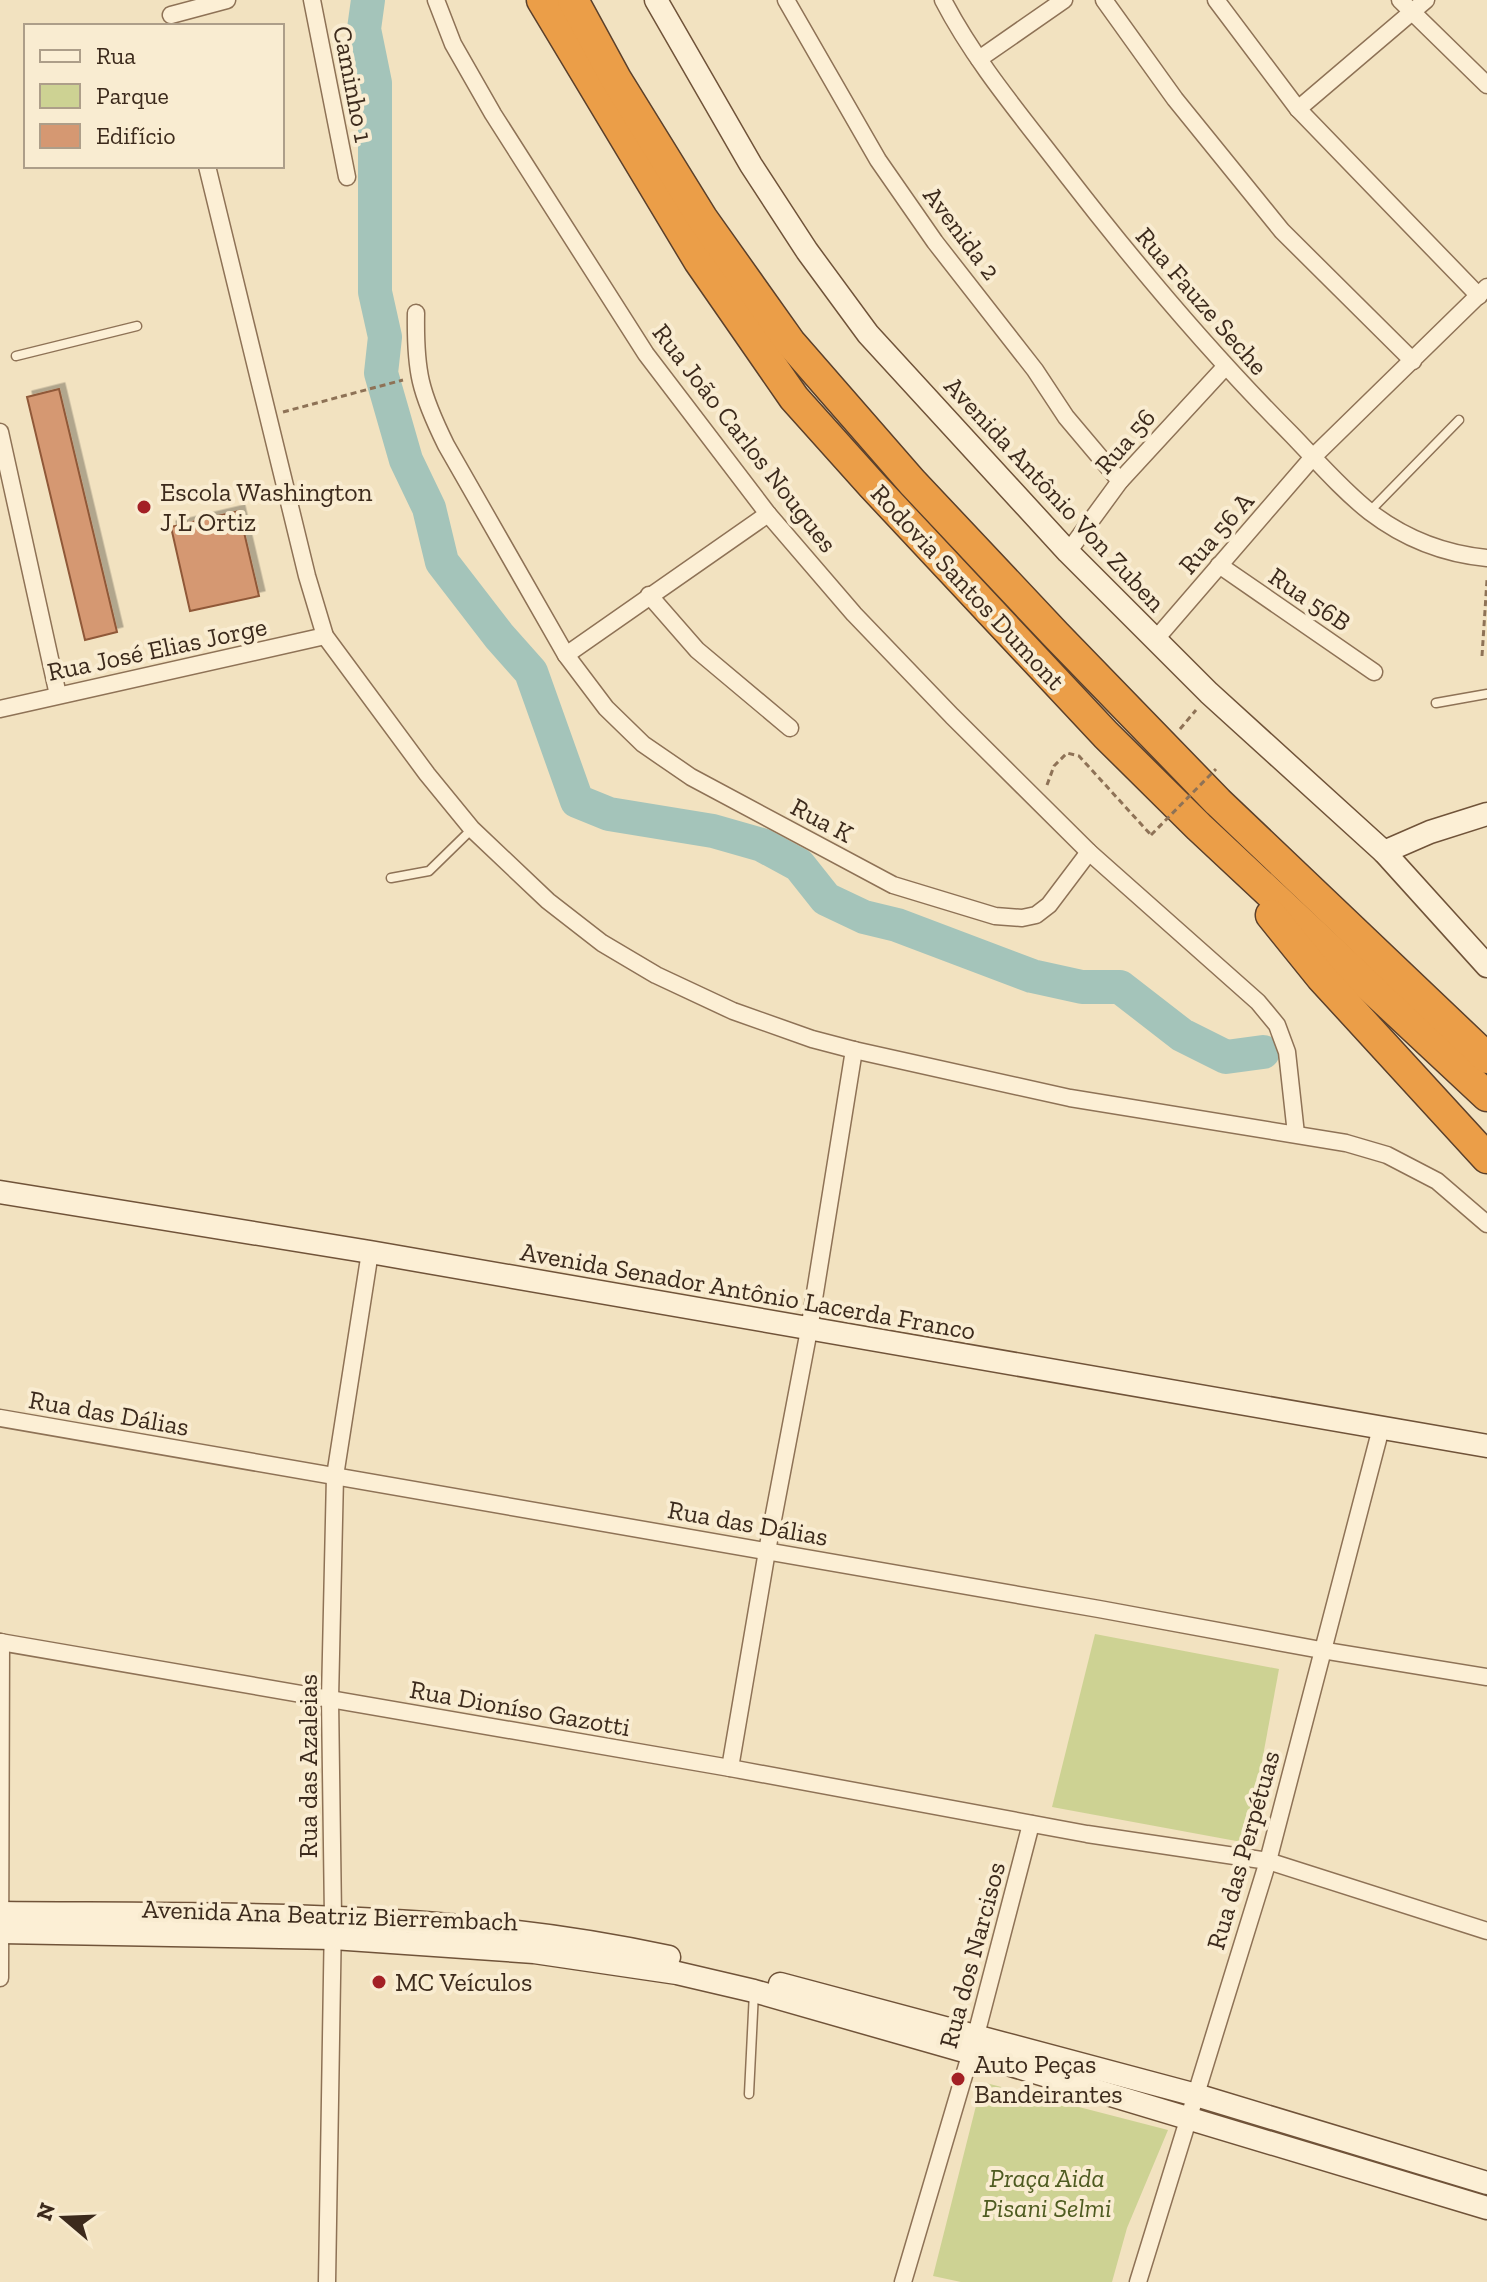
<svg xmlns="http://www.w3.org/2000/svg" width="1487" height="2282" viewBox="0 0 1487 2282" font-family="'Zilla Slab',serif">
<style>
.park{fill:#cdd293}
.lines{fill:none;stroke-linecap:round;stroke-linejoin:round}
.river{stroke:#a4c4ba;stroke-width:34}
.building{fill:#d59872;stroke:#905939;stroke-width:2;filter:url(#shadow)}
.lane-casing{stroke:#8e7256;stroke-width:11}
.street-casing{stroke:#8e7256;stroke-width:19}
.secondary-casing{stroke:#705339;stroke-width:25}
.highway-casing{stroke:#5b402b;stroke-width:33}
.path{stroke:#8e7256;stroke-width:3;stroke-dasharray:6 4;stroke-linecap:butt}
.lane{stroke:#fcefd5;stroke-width:8}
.street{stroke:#fcefd5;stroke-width:16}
.secondary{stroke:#fcefd5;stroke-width:22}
.highway{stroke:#eb9e48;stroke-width:30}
.path-bridge{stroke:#8e7256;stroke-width:3;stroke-dasharray:6 4;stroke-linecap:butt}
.poi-dot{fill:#a32025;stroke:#f9ecd1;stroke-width:3}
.labels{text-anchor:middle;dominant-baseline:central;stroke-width:8;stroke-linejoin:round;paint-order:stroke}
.street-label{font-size:26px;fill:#3c2a1c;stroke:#f9ecd1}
.poi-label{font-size:26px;fill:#3c2a1c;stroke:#f9ecd1;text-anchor:start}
.park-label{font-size:26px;font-style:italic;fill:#4e5b20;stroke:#f9ecd1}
</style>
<defs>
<filter id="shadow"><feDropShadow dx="5.5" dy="-5.5" stdDeviation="0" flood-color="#0004"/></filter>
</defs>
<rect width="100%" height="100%" fill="#f2e2c0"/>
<!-- park -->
<g class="park">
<path d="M1095,1634l184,35 -32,174 -195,-36z"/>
<path d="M982,2082l186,48 -41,98 -15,54h-151l-28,-6z"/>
</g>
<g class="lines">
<!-- river -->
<path class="river" d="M368,0l-4,29 11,54v209l10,45 -4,36 25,87 23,48 13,54 57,74 32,36 46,129 32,13 104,17 49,14 37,20 27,34 38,18 33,8 135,51 50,11h38l62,48 44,22 37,-5"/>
</g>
<!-- building -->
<g class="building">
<path d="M59,389l58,243 -32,8 -58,-243z"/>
<path d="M239,511l20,85 -69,15 -19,-84z"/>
</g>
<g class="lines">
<defs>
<g id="lane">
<path d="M16,356l121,-30"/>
<path d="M1370,511l89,-91"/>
<path d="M1436,703l51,-9"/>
<path d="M391,878l38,-7 43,-42"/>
<path d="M749,2094l5,-102"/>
</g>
<g id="street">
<path d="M312,0l35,177"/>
<path d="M436,0l17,44 40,70 153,240 122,160 86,100 98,102 137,136 169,150 19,23 10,27 9,82"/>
<path d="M786,0l92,160 57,82 100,128 31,47 54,64"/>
<path d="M943,0c32,62 80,118 122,173 71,92 145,180 227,262 25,26 50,55 78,77 34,26 75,42 117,46"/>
<path d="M1104,0l71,99 107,132 131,130"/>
<path d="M1216,0l82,109 181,187"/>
<path d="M1400,0l87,85"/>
<path d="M171,15l56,-15"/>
<path d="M979,59l85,-59"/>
<path d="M1298,109l128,-109"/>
<path d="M207,166l100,410 18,60 102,138 45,55 76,72 54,42 54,32 77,36 79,28 42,11 216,48 276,45 41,12 50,26 50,43"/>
<path d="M416,313c-1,59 4,79 30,132l120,210 40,53 37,36 48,33 202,108 102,31 27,2 14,-3 13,-10 40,-53"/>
<path d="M0,432l58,263"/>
<path d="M1068,552l52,-71 105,-114"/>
<path d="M1219,565l155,107"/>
<path d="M649,595l48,55 93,78"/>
<path d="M1155,640l158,-183 174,-170"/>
<path d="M566,655l202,-141"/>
<path d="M0,709l325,-73"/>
<path d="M0,1418l1099,191 222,41 166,27"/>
<path d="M0,1642l730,126 357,66 181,27 219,70"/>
<path d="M730,1768l37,-217 42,-221 45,-280"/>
<path d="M0,1978l1,-336"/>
<path d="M327,2282l6,-365 -3,-218 5,-223 35,-224"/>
<path d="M903,2282l73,-247 55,-211"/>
<path d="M1138,2282l130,-421 113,-433"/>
</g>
<g id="secondary">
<path d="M656,0l95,165 56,86 61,83 200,218 141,141 175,159 103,114"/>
<path d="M1384,852l46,-20 57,-18"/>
<path d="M0,1192l370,60 1117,194"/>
<path d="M0,1913c223,2 450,-4 669,44"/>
<path d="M0,1932l333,6 201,14 143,21 77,18 217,62 516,155"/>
<path d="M780,1984l416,111 291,88"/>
</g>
<g id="highway">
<path d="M542,0l157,261 95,137 78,87 234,250 93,92 288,269"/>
<path d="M573,0l43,79 86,139 88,124 122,140 144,153 162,167 269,256"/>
<path d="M1271,915l50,62 166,181"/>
</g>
</defs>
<!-- lane casing -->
<use href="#lane" class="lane-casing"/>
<!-- street casing -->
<use href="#street" class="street-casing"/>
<!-- secondary casing -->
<use href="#secondary" class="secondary-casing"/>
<!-- highway casing -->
<use href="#highway" class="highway-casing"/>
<!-- path -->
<g class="path">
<path d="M283,412l120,-32"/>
<path d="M1482,656l5,-76"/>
<path d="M1180,729l16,-19"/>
<path d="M1047,785l7,-19 13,-13 12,3 72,79"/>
</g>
<!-- lane -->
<use href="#lane" class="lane"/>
<!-- street -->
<use href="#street" class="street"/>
<!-- secondary -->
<use href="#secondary" class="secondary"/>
<!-- highway -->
<use href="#highway" class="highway"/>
<!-- path-bridge -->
<path class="path-bridge" d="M1151,835l65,-66"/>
</g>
<!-- markers -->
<g class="poi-dot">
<circle cx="144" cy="507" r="8"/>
<circle cx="379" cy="1982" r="8"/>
<circle cx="958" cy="2079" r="8"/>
</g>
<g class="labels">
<!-- street labels -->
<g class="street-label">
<text transform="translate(353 84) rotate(79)">Caminho 1</text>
<text transform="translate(962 233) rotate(53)">Avenida 2</text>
<text transform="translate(1202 301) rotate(49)">Rua Fauze Seche</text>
<text transform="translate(745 438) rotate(52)">Rua João Carlos Nougues</text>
<text transform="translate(1125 441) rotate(-49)">Rua 56</text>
<text transform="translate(1055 494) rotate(47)">Avenida Antônio Von Zuben</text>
<text transform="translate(1216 533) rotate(-49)">Rua 56 A</text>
<text transform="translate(968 587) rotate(47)">Rodovia Santos Dumont</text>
<text transform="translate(1310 599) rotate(34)">Rua 56B</text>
<text transform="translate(157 649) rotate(-12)">Rua José Elias Jorge</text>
<text transform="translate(822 820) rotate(28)">Rua K</text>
<text transform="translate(748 1291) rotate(10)">Avenida Senador Antônio Lacerda Franco</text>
<text transform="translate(109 1413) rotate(10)">Rua das Dálias</text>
<text transform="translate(748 1523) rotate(10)">Rua das Dálias</text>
<text transform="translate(520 1708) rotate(10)">Rua Dioníso Gazotti</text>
<text transform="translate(308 1766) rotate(-90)">Rua das Azaleias</text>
<text transform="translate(1243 1850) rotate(-74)">Rua das Perpétuas</text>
<text transform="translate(330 1915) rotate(2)">Avenida Ana Beatriz Bierrembach</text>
<text transform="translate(972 1955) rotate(-75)">Rua dos Narcisos</text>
</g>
<!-- poi labels -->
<g class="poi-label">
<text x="160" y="492">Escola Washington<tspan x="160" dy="30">J L Ortiz</tspan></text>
<text x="395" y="1982">MC Veículos</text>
<text x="974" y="2064">Auto Peças<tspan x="974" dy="30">Bandeirantes</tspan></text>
</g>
<!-- park labels -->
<g class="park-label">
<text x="1047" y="2178">Praça Aida<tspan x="1047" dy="30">Pisani Selmi</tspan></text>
</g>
</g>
<!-- legend -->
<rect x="24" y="24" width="260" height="144" fill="#f9ecd1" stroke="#ad9e89" stroke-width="2"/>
<rect x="40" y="50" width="40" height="12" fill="#fcefd5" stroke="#ad9e89" stroke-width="2"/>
<text x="96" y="64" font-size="24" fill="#3c2a1c">Rua</text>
<rect x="40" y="84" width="40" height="24" fill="#cdd293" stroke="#ad9e89" stroke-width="2"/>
<text x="96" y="104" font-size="24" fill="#3c2a1c">Parque</text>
<rect x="40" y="124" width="40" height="24" fill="#d59872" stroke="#ad9e89" stroke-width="2"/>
<text x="96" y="144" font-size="24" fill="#3c2a1c">Edifício</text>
<!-- north arrow -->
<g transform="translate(64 2218) rotate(289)" stroke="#f9ecd1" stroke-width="6" paint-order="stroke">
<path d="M0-6L14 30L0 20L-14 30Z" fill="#3c2a1c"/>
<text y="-12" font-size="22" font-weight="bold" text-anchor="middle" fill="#3c2a1c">N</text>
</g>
</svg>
